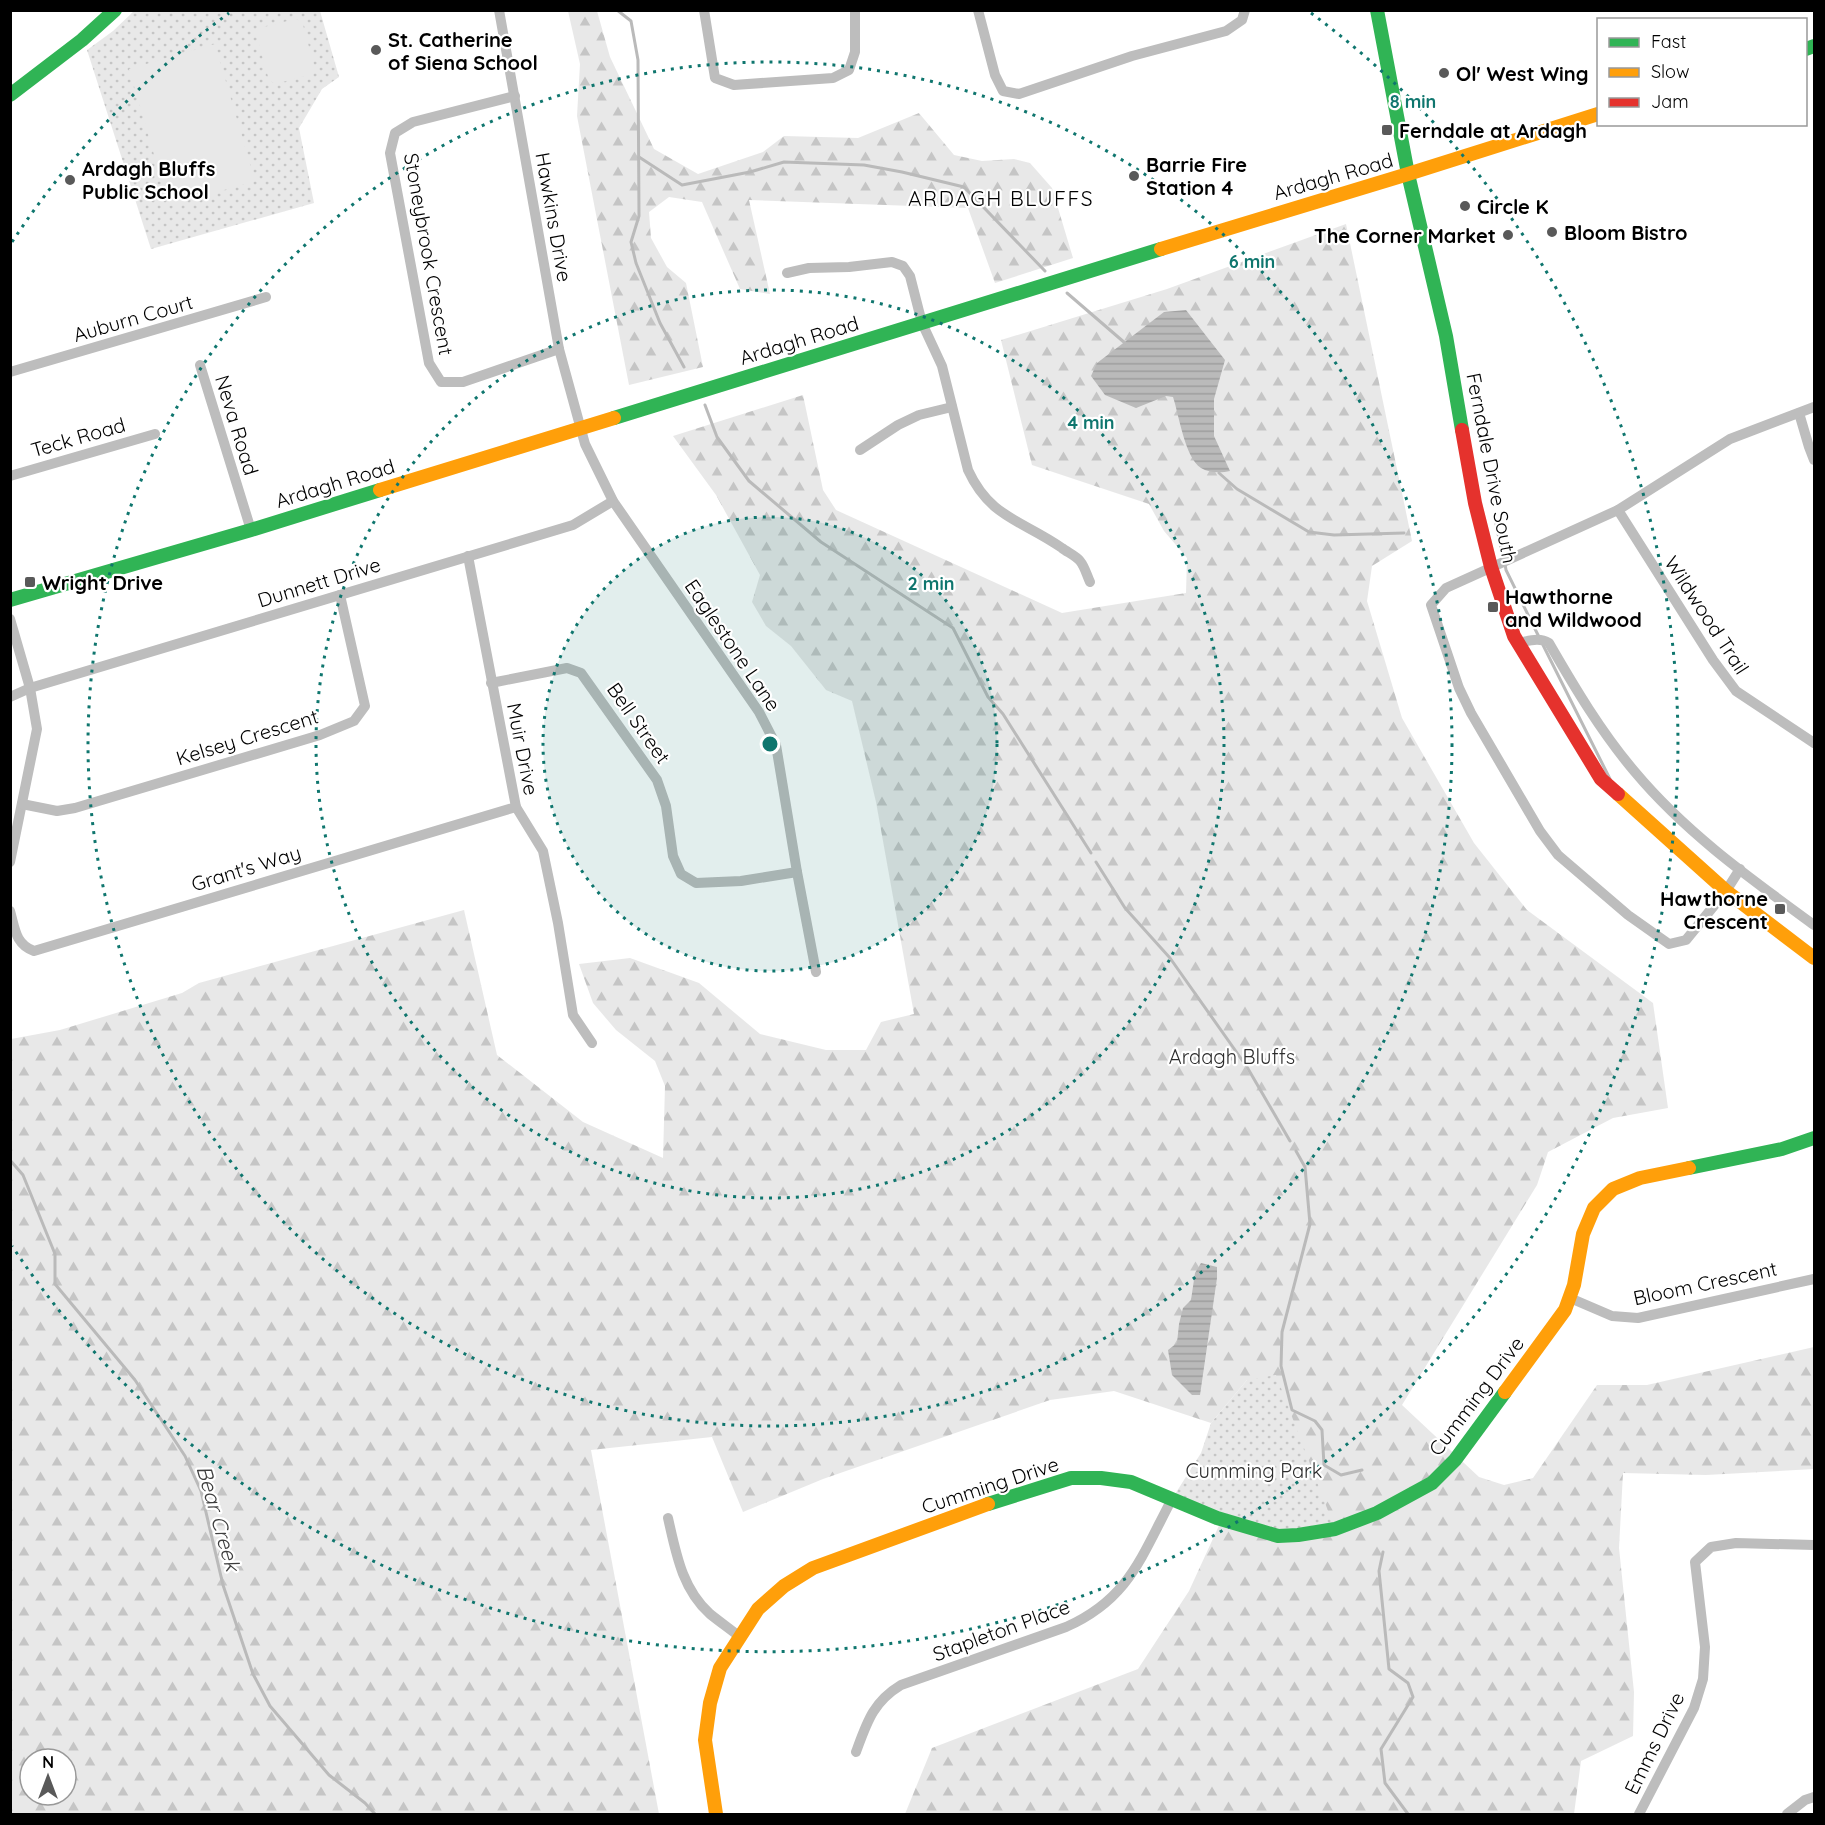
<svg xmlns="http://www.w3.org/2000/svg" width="1825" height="1825" viewBox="0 0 1825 1825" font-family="Quicksand,sans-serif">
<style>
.forest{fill:url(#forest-firs);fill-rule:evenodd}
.park{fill:url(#park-dots)}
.garden{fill:#e8e8e8}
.water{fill:url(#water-rules)}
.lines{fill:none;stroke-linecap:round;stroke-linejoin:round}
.stream{stroke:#bababa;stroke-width:3}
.street{stroke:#bdbdbd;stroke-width:10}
.fast{stroke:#30b455;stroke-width:14}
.slow{stroke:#ff9f0a;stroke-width:14}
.jam{stroke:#e5322d;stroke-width:14}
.ring{fill:none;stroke:#0f766e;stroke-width:3;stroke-dasharray:3 6}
.poi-dot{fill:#595959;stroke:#fff;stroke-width:2}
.labels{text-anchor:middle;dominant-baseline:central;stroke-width:4.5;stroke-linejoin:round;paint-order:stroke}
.poi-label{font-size:20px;font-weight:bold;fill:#000;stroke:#fff;text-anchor:start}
.street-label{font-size:20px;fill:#000;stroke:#fff}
.park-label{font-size:20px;fill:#2c2c2c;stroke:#fff}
.neighbourhood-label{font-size:21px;letter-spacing:1.5px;fill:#000;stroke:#fff}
.water-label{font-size:21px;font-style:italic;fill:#3d3d3d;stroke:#fff}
.centre{fill:#0f766e;stroke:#fff;stroke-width:3}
.ring-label{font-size:18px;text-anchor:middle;font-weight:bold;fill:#0f766e;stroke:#fff;stroke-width:4.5;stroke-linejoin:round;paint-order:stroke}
</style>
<defs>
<pattern id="forest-firs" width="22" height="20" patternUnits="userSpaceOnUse" patternTransform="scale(1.5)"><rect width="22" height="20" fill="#e8e8e8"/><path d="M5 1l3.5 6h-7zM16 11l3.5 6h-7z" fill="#c5c5c5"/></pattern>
<pattern id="park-dots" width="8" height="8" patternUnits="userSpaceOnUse" patternTransform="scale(1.5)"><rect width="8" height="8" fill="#e8e8e8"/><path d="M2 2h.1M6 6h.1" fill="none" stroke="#c5c5c5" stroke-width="1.8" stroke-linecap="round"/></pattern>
<pattern id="water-rules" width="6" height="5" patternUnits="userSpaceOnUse" patternTransform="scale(1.5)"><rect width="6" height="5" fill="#bababa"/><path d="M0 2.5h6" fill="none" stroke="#9e9e9e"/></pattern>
</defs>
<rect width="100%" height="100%" fill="#fff"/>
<!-- forest -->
<g class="forest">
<path d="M568,11h29l13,46 44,92 44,25 65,-22 21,-16 74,2 61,-25 35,42 28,6 32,-2 16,4 22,25 21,70 -78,25 -27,-75 -219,-8 21,94 -30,-5 -38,-87 -33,-5 -20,15 2,26 16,29 19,16 17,84 -74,18 -52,-269 3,-52z"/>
<path d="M1346,224l66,317 -40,25 -5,35 35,117 72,125 53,67 126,93 15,105 -55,10 -65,34 -11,33 -135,220 77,72 25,8 29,-7 64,-93h50l167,-38v122l-108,6 -83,-2 -4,75 15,144 -1,44 -52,25 -7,53h-669l27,-66 206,-79 51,-78 33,-72 25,-139 -36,43 -97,-32 -64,9 -227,79 -80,33 -31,-75 -121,13 68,364h-648v-775l49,-9 122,-37 17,-10 265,-73 33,145 86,67 80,36 2,-72 -10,-25 -39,-31 -23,-27 -14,-39 51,-6 69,25 61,51 66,16h40l15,-28 33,-8 -38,-212 -24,-101 -26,-11 -35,-44 -25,-20 -14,-24 8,-27 -44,-80 -43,-59 130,-41 20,95 13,20 226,103 124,-20 1,-35 -23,-27 -15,-27 -117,-39 -31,-125 166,-51zM30,1759h36v36h-36z"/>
</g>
<!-- park -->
<g class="park">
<path d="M134,11h186l19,66 -17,12 -23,39 15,75 -163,46 -64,-199 26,-19z"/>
<path d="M1276,1375l59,154 -57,7 -106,-37 29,-46 10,-30 36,-43z"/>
</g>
<!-- garden -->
<g class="garden">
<path d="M295,19l7,2 13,48 -6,6 -34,9 -6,-4 -13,-46 4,-6z"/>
<path d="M215,44l40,137 -86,25 -40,-137z"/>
</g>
<!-- water -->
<g class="water">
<path d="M1186,310l39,50 -11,39v37l16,35c-9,2 -21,2 -29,-3 -16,-10 -22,-53 -28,-71l-7,-1 -30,12 -31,-13 -14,-19 6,-13 67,-51z"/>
<path d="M1201,1263l16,4v11l-17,117h-8l-20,-20 -4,-25 9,-7 2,-19 4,-16 8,-8 4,-27z"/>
</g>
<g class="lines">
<!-- stream -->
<g class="stream">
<path d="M617,10l14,11 7,39 1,156 -8,26 5,21 24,60 24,44"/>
<path d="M639,157l43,28 68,-13 34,-10 80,3 38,7 62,15 81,84"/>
<path d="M1067,293l58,50"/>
<path d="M705,405l12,32 32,44 72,61 132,86 35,69 15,17 88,139"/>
<path d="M1219,473l18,16 72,43 25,3 70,-2"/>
<path d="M1496,524l7,34"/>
<path d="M1505,564l1,6 33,67"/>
<path d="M1543,645l67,134"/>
<path d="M1096,862l29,46 45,50 77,109 43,74"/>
<path d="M1296,1151l9,16 5,57 -28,108 -1,34 11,44 23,11 7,9 2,35 17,10 21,-5"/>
<path d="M10,1160l13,15 32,79v30l80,96 50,76 16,35 22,94 30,89 17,32 59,69 36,28 10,11"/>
<path d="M1383,1552l-4,19 10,98 19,14 5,14 -32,52 4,34 23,31"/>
</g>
<!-- street -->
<g class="street">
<path d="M499,10l60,339 26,95 28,57 146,211 17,33 21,127 19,100"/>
<path d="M704,10l11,68 19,7 99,-7 16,-8 6,-18v-42"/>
<path d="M978,10l17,65 8,16 16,3 113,-38 94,-25 16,-11 3,-10"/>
<path d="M515,96l-102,26 -18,11 -5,20 39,210 12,19h22l96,-33"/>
<path d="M787,273l22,-5 40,-1 43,-5 11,4 7,10 12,47 20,43 26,104c22,48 54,50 94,78 5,4 14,8 18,13 5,6 7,15 10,21"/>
<path d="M200,365l51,165"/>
<path d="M10,372l256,-75"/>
<path d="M1799,413l10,34 5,13"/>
<path d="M860,450l38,-25 21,-10 33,-8"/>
<path d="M10,476l145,-42"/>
<path d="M1618,510l95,150 23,31 78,52"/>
<path d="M468,556l48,251 27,44 15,72 15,92 19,28"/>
<path d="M10,619l20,69 7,41 -27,133"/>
<path d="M1518,643c11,-2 21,-6 31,0 26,45 52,89 86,129 51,61 116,107 179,153"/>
<path d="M491,683l76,-15 14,5 76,107 9,26 7,50 8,18 15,9 45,-2 56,-9"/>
<path d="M10,697l20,-9 543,-163 40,-24"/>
<path d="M22,804l35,7 18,-3 245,-73 34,-14 11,-15 -25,-111"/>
<path d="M1740,869l-14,22 -40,49 -17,4 -41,-29 -70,-60 -18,-24 -69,-118 -12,-25 -28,-83 15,-17 172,-78 112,-71 84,-32"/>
<path d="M10,911c5,17 5,33 24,40l482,-144"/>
<path d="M1570,1298l42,18 26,2 176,-39"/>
<path d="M668,1518c8,35 14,71 42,96 10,8 20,15 30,23"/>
<path d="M856,1752c11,-30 17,-50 45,-67l165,-58c63,-28 75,-70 106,-128"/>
<path d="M1639,1814l55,-106 9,-29 2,-32 -10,-85 16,-15 25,-4 78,2"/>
<path d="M1787,1814l18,-14 9,-3"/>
</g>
<!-- fast -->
<g class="fast">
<path d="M1377,10l31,164 38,162 16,94"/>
<path d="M1806,49l8,-3"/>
<path d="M10,95l72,-55 33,-30"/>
<path d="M614,418l547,-169"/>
<path d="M10,600l241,-70 129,-40"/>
<path d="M1689,1168l93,-19 32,-11"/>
<path d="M988,1504l83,-26h30l30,4 86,36 61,18 20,-1 37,-6 42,-16 55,-30 23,-23 50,-68"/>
</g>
<!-- slow -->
<g class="slow">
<path d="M1161,249l247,-75 190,-60"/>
<path d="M380,490l234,-72"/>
<path d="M1618,794l108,97 88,67"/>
<path d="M1505,1392l60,-82 9,-25 9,-51 11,-26 19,-19 27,-11 49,-10"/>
<path d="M716,1814l-11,-74 5,-37 10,-35 38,-59 26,-23 29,-18 175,-64"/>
</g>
<!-- jam -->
<path class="jam" d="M1462,430l13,73 16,64 23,69 87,143 17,15"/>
</g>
<!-- distance rings -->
<circle cx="770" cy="744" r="227" fill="#0f766e" fill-opacity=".12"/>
<g class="ring">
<circle cx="770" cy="744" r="227"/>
<circle cx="770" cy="744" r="454"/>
<circle cx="770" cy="744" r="682"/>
<path d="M12 242A909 909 0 0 1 229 13M1311 13A909 909 0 1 1 12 1246"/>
</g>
<!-- markers -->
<g class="poi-dot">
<circle cx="376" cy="50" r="6"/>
<circle cx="1444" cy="73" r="6"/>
<rect x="1381" y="124" width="12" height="12" rx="3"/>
<circle cx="1134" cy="176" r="6"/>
<circle cx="70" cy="180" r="6"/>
<circle cx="1465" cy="206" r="6"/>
<circle cx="1552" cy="232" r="6"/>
<circle cx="1508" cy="235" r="6"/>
<rect x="24" y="576" width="12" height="12" rx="3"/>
<rect x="1487" y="601" width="12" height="12" rx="3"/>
<rect x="1774" y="903" width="12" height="12" rx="3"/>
</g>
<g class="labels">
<!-- poi labels -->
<g class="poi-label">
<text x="388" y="39">St. Catherine<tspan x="388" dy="23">of Siena School</tspan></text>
<text x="1456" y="73">Ol' West Wing</text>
<text x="1399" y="130">Ferndale at Ardagh</text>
<text x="1146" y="164">Barrie Fire<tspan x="1146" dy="23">Station 4</tspan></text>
<text x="82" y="168">Ardagh Bluffs<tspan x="82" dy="23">Public School</tspan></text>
<text x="1477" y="206">Circle K</text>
<text x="1564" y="232">Bloom Bistro</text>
<text x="1496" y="235" text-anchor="end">The Corner Market</text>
<text x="42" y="582">Wright Drive</text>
<text x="1505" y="596">Hawthorne<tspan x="1505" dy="23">and Wildwood</tspan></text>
<text x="1768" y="898" text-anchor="end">Hawthorne<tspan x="1768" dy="23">Crescent</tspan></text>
</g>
<!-- street labels -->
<g class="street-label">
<text transform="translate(1333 176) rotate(-16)">Ardagh Road</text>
<text transform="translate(554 217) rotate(80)">Hawkins Drive</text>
<text transform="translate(429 254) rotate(80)">Stoneybrook Crescent</text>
<text transform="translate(133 318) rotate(-16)">Auburn Court</text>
<text transform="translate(799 340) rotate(-17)">Ardagh Road</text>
<text transform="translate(237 425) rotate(73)">Neva Road</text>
<text transform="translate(78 437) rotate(-16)">Teck Road</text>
<text transform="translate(1492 468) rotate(79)">Ferndale Drive South</text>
<text transform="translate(335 483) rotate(-17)">Ardagh Road</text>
<text transform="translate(319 582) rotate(-17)">Dunnett Drive</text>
<text transform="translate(1707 615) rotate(57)">Wildwood Trail</text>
<text transform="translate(733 645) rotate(56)">Eaglestone Lane</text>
<text transform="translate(639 723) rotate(55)">Bell Street</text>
<text transform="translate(247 737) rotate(-17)">Kelsey Crescent</text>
<text transform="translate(523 749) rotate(79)">Muir Drive</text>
<text transform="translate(246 868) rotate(-17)">Grant's Way</text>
<text transform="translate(1705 1283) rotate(-12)">Bloom Crescent</text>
<text transform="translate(1476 1396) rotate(-53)">Cumming Drive</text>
<text transform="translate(990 1485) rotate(-18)">Cumming Drive</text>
<text transform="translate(1001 1630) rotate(-20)">Stapleton Place</text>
<text transform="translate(1654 1743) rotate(-64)">Emms Drive</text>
</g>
<!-- park labels -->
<g class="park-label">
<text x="1232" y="1056">Ardagh Bluffs</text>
<text x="1254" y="1470">Cumming Park</text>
</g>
<!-- neighbourhood labels -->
<g class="neighbourhood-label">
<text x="1001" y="198">ARDAGH BLUFFS</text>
</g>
<!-- water labels -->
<g class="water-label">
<text transform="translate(219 1518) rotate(74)">Bear Creek</text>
</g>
</g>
<circle cx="770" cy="744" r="9" class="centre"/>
<g class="ring-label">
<text x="1413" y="108">8 min</text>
<text x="1252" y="268">6 min</text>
<text x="1091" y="429">4 min</text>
<text x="931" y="590">2 min</text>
</g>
<!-- border -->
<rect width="1825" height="1825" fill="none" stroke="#000000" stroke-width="24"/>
<!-- legend -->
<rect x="1597" y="18" width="210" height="108" fill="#ffffff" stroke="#999999" stroke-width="1.5"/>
<rect x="1609" y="38" width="30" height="9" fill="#30b455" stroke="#999999" stroke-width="1.5"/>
<text x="1651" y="48" font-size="18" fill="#000000">Fast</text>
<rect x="1609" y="68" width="30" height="9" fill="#ff9f0a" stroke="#999999" stroke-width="1.5"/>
<text x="1651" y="78" font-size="18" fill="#000000">Slow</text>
<rect x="1609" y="98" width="30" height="9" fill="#e5322d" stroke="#999999" stroke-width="1.5"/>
<text x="1651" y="108" font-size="18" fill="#000000">Jam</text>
<!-- north arrow -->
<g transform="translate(48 1777)"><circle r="28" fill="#ffffff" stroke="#999999" stroke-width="1.5"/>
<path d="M0-4.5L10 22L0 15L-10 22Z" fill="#595959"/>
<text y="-9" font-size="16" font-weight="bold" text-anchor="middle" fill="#000000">N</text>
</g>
</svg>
